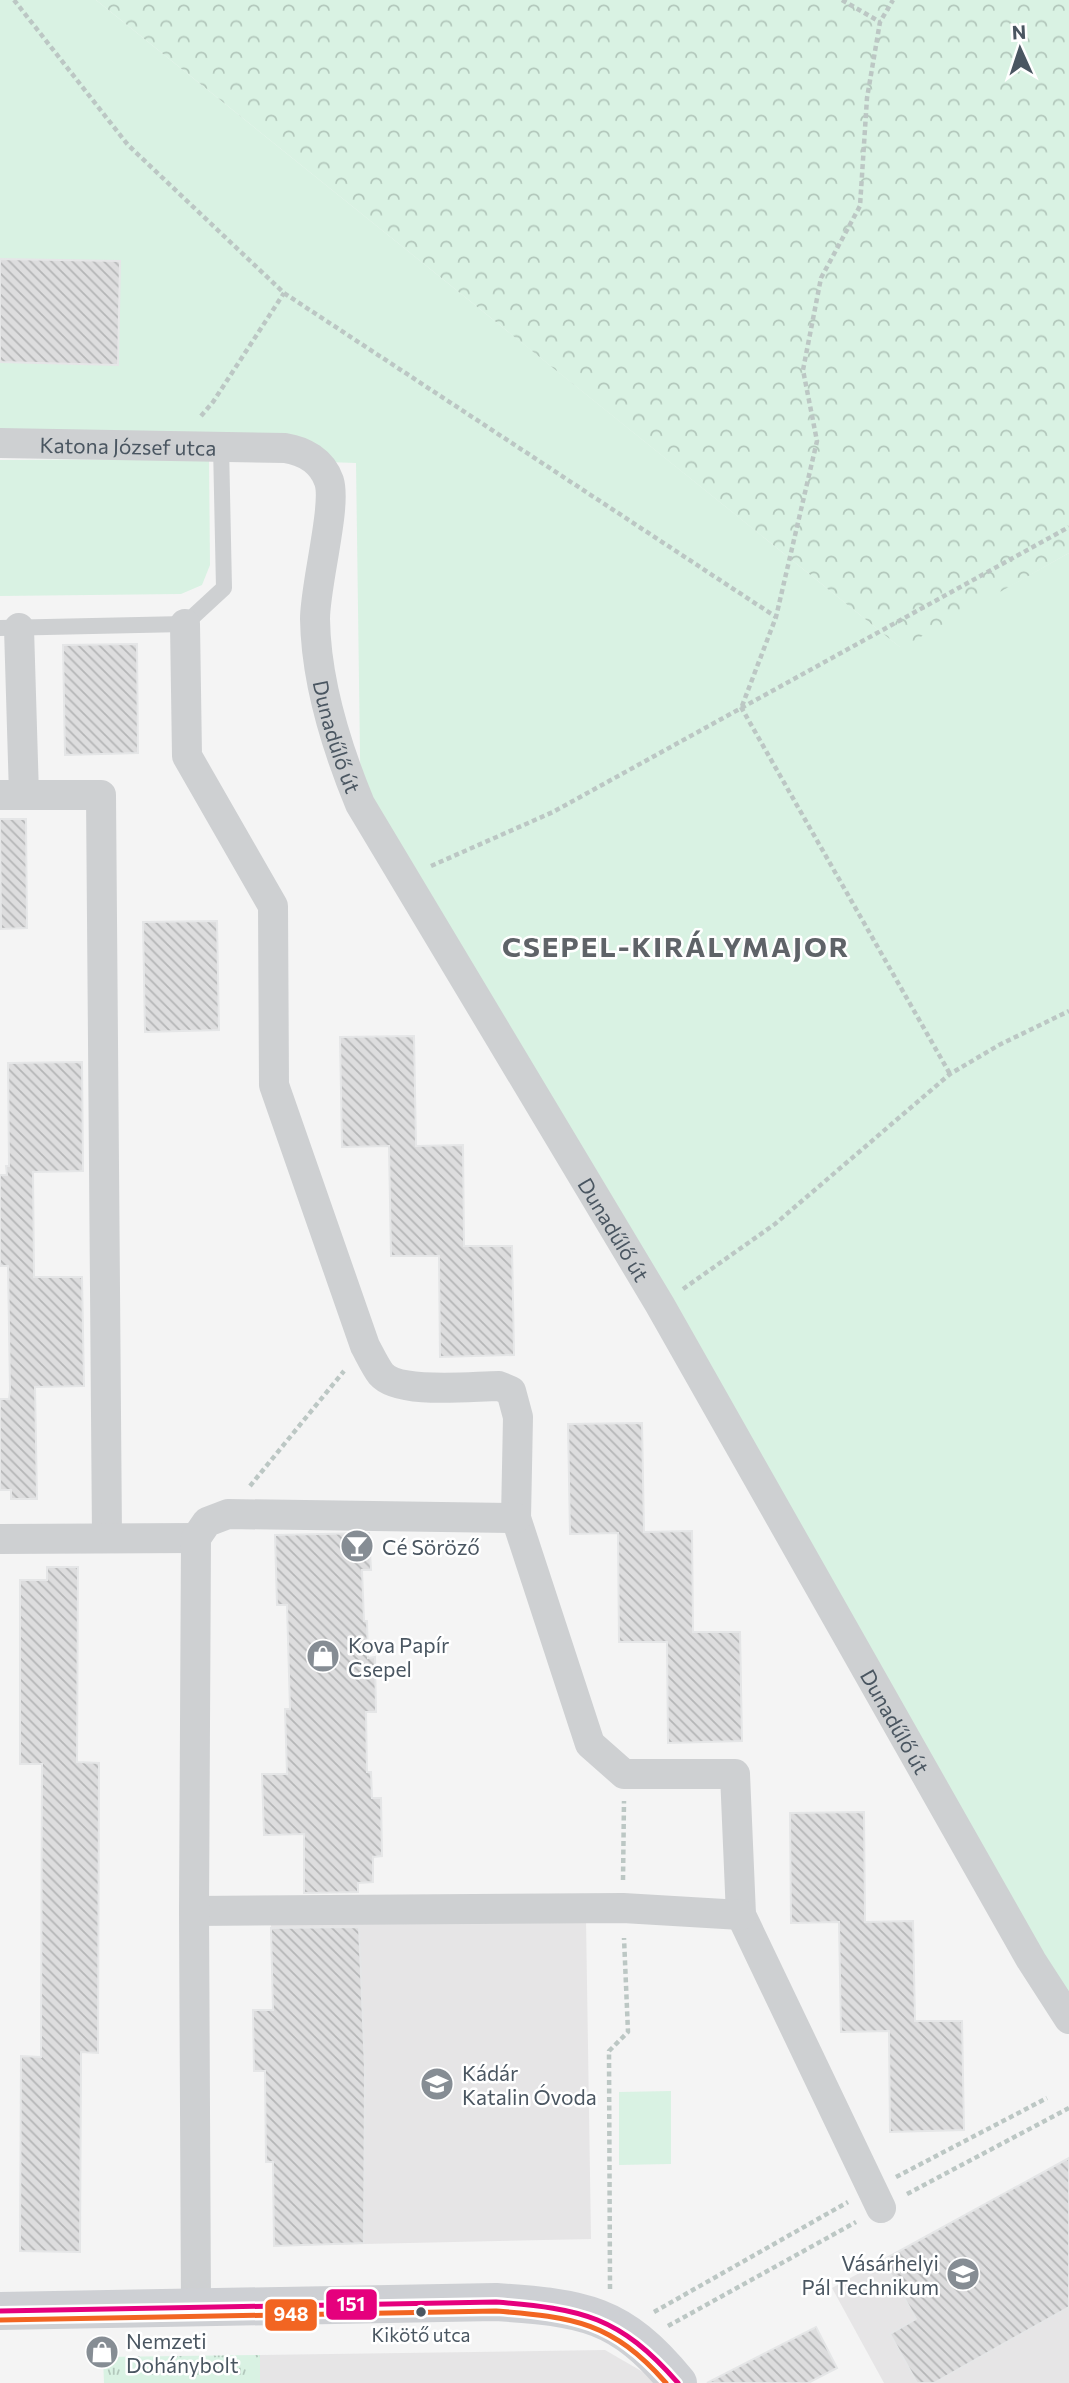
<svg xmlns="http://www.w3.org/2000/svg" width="1069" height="2383" viewBox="0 0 1069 2383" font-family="Commissioner,sans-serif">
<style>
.education{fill:#e6e5e6}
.green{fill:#d9f2e3}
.forest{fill:url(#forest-crowns)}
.park{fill:url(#park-tufts)}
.building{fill:url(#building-back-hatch);stroke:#e5e6e7;stroke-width:2}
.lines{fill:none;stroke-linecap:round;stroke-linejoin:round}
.path{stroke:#bcc7c4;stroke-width:4.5;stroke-dasharray:5 3.5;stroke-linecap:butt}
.lane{stroke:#ced0d2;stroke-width:16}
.street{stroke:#ced0d2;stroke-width:30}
.secondary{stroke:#ced0d4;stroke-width:38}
.bus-1-casing{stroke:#fff;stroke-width:10}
.bus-2-casing{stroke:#fff;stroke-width:10}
.bus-1{stroke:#e5007d;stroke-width:5}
.bus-2{stroke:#f26522;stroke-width:5}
.bus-dot{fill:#4a5661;stroke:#fff;stroke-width:2.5}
.labels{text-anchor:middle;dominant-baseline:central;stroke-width:5;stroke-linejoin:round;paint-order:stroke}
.bus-label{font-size:19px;fill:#4a5661;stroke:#fff}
.street-label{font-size:21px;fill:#4a5661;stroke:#fff}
.poi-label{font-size:21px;fill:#4a5661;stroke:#fff;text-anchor:start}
.district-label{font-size:28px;font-weight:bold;letter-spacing:2px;fill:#5f6368;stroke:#fff}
.line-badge{stroke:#fff;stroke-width:2.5}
.badge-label{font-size:19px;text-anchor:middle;font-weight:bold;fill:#fff}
</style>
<defs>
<pattern id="forest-crowns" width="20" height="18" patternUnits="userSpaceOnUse" patternTransform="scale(1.75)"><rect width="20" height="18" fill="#d9f2e3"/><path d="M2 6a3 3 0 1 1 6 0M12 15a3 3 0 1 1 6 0" fill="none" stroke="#b2c7bb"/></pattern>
<pattern id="park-tufts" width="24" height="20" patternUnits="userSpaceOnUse" patternTransform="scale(1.75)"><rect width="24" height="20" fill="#d9f2e3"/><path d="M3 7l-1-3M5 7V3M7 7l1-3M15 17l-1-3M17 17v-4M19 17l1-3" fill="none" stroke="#b2c7bb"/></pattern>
<pattern id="building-back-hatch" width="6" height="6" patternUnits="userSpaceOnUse" patternTransform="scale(1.75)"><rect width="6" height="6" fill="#ddddde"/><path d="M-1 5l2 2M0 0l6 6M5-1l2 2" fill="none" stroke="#b5b6b7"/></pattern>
</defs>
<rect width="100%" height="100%" fill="#f4f4f4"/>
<!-- education -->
<g class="education">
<path d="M586,1919l5,320 -317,7 -1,-56 14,-1 -1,-27h-20l-1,-64 19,-1v-26h-30l-1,-61h32v-28h-13l-1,-58z"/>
<path d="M1069,2158v225h-185l-52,-95z"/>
<path d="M605,2350l57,33h-402v-28z"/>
</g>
<!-- green -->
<g class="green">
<path d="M0,0h96l804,647 169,-94v1465l-708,-1192 -5,-363 -356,-12z"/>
<path d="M209,459l1,106 -8,20 -21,9 -181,2v-136z"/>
<path d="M671,2091v73l-52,1v-73z"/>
</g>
<!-- forest -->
<path class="forest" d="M96,0h973v553l-168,95z"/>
<!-- park -->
<path class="park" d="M260,2355v28h-156l-1,-26z"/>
<!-- building -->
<g class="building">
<path d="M0,259l120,2 -2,104 -118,-3z"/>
<path d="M137,644l1,109 -73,2 -2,-110z"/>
<path d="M0,819h26l1,109 -26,1z"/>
<path d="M217,921l2,109 -74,2 -2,-110z"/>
<path d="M414,1036l2,110 47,-1 1,101h48l2,109 -74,2 -1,-101h-48l-2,-110 -47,1 -2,-110z"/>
<path d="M82,1062l1,109 -50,1 1,105h48l2,109 -49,1 2,112h-26v-9h-11v-91h9l1,-9 -2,-124h-8v-91h7l-1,-9h3l-1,-103z"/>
<path d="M642,1423l2,109 48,-1 1,101h47l2,109 -74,2 -1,-101h-48l-1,-109 -48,1 -2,-110z"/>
<path d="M369,1533l2,37h-9l2,51h3l1,37 7,-1 1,55h-10l1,60h4l1,26h9l1,58 -9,1v25l-15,1v9l-54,1v-59l-40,1 -2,-61h25l-2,-65h5l-3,-104h-10l-2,-70z"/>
<path d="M47,1567h31l-1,195 22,1 -1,290 -17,-1 -1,200 -60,-1 1,-195 20,1 1,-293h-22v-184h27z"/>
<path d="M864,1812l1,110 48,-1 2,100h47l2,109 -74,2 -1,-101 -48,1 -2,-110 -48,1 -1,-110z"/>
<path d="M359,1927l6,142 -1,174 -90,3 -1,-84h-7l-1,-91h-11l-1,-61h20l-2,-82z"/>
<path d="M1069,2158v149l-135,76h-17l-27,-49 26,-15 -33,-59z"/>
<path d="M816,2327l21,41 -29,15h-101z"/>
</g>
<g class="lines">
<!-- path -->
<g class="path">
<path d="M14,0l114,145 156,148 492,324"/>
<path d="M842,0l38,22"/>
<path d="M201,416l12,-14 71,-109"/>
<path d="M742,706l34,-89 41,-176 -14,-71 18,-92 39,-72 7,-108 13,-76 13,-22"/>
<path d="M741,707l209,367"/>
<path d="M431,866l122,-54 516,-285"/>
<path d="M683,1289l92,-65 175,-150 49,-29 70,-34"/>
<path d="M250,1486l94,-115"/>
<path d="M623,1880l1,-79"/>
<path d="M896,2177l151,-79"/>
<path d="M907,2194l162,-86"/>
<path d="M610,2289l-1,-238 19,-19 -4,-94"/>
<path d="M654,2312l194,-110"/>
<path d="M668,2326l188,-104"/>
</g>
<!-- lane -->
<path class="lane" d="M0,628l185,-4 39,-36 -3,-143"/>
<!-- street -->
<g class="street">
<path id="s1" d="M0,443l285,5c19,3 37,13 44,33 8,24 -14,104 -14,138 1,63 21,127 45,185l300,501 371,655 38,59"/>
<path d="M185,624l2,132 86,150 1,179 91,261c5,9 10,20 16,28 18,21 91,12 118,12l12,5 7,26 -2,101 74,226 34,30h111l6,141 140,293"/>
<path d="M19,628l5,167"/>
<path d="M0,795h101l6,742"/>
<path d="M0,1539l196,-1"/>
<path d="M194,1911l429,-3 118,7"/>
<path d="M196,2309l-2,-398 2,-373 11,-16 21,-8 288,4"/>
</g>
<!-- secondary -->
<path class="secondary" d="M0,2311l496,-9c87,6 124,10 182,81"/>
<defs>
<path id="bus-1" d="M0,2311l496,-9c87,7 123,14 182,81"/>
<path id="bus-2" d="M0,2320l496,-9c78,6 116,11 170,72"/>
</defs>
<!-- bus-1 casing -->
<use href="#bus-1" class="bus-1-casing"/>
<!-- bus-2 casing -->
<use href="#bus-2" class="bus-2-casing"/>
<!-- bus-1 -->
<use href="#bus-1" class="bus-1"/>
<!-- bus-2 -->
<use href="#bus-2" class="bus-2"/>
</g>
<!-- icons -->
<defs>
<symbol id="bar-disc" viewBox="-11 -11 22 22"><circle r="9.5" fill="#868d94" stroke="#fff"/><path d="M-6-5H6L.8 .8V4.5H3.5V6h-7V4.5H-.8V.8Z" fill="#fff"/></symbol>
<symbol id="shop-disc" viewBox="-11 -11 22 22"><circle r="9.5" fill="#868d94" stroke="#fff"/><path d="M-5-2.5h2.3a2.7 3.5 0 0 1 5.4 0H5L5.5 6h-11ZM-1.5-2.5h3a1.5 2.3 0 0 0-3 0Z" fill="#fff"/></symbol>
<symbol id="school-disc" viewBox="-11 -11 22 22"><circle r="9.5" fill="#868d94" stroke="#fff"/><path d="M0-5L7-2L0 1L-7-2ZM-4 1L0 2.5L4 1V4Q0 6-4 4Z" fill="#fff"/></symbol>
</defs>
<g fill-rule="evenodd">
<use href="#bar-disc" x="338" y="1527" width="38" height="38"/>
<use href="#shop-disc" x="304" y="1637" width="38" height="38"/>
<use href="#school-disc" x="418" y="2065" width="38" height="38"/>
<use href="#school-disc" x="944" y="2255" width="38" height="38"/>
<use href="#shop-disc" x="83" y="2333" width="38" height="38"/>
</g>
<!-- markers -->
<circle class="bus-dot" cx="421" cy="2312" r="6"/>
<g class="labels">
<!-- bus labels -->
<g class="bus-label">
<text x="421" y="2334">Kikötő utca</text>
</g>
<!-- street labels -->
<g class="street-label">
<text stroke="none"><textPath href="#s1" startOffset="128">Katona József utca</textPath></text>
<text stroke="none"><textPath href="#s1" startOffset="602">Dunadűlő út</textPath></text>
<text stroke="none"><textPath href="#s1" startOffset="1169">Dunadűlő út</textPath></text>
<text stroke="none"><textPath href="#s1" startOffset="1736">Dunadűlő út</textPath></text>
</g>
<!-- poi labels -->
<g class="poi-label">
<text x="382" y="1546">Cé Söröző</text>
<text x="348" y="1644">Kova Papír<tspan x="348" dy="24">Csepel</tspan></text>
<text x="462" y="2072">Kádár<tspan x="462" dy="24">Katalin Óvoda</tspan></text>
<text x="939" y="2262" text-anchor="end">Vásárhelyi<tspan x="939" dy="24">Pál Technikum</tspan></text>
<text x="126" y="2340">Nemzeti<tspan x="126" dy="24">Dohánybolt</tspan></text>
</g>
<!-- district labels -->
<g class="district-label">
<text x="676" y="946">CSEPEL-KIRÁLYMAJOR</text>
</g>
</g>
<g class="line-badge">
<rect x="325" y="2288" width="53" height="33" rx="7" fill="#e5007d"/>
<rect x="264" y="2298" width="54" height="34" rx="7" fill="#f26522"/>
</g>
<g class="badge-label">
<text x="351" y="2311">151</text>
<text x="291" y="2321">948</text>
</g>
<!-- north arrow -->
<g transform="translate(1020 49) rotate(357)" stroke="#ffffff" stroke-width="5" paint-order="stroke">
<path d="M0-5L12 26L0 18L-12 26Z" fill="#4a5661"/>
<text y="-10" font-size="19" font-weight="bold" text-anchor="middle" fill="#4a5661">N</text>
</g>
</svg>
